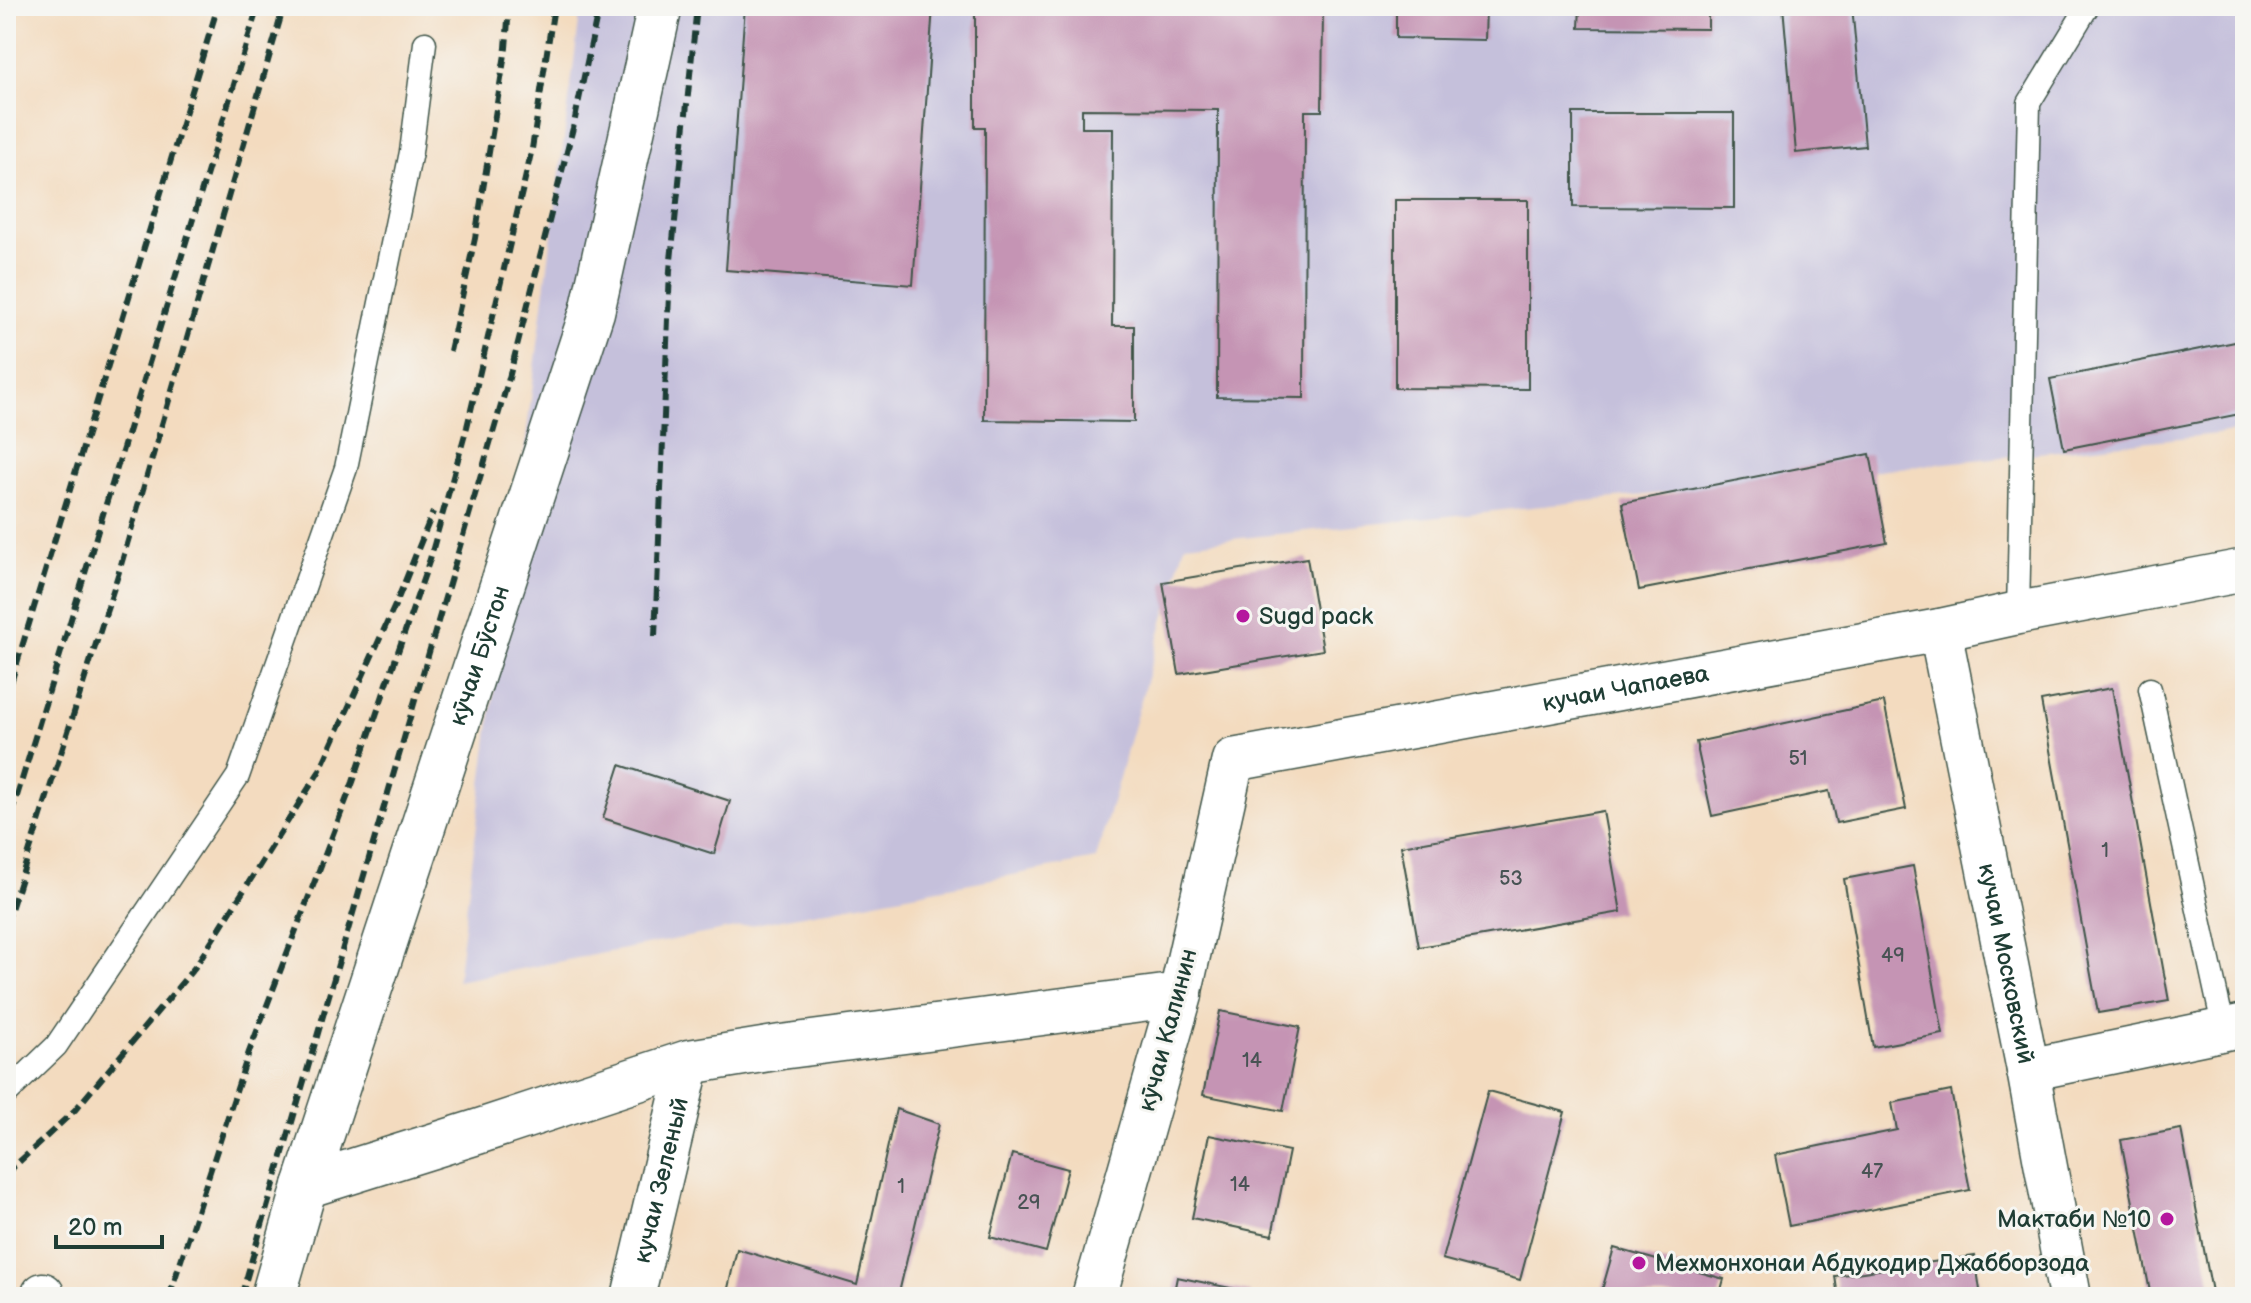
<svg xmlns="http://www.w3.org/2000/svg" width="2251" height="1303" viewBox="0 0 2251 1303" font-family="'Balsamiq Sans',sans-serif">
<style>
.industrial{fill:#c5c0db}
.building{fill:#c594b4}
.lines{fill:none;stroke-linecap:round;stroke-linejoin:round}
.service-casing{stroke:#3f5549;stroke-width:25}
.minor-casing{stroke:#3f5549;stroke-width:45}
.tertiary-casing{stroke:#3f5549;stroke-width:47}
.secondary-casing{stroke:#3f5549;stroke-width:47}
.service{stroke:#fff;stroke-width:22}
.minor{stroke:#fff;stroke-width:42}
.tertiary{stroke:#fff;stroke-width:44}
.secondary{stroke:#fff;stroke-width:44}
.rail{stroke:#1f3d34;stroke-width:6;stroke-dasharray:12 6;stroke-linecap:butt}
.poi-dot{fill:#b5179e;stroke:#f6f6f2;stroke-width:3}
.labels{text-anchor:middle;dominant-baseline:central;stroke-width:6;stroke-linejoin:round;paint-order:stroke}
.number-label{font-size:20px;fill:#485354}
.poi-label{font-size:24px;fill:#1f3d34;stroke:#f6f6f2;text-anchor:start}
.street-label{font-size:24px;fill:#1f3d34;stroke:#f6f6f2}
</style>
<rect width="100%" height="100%" fill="#f6f6f2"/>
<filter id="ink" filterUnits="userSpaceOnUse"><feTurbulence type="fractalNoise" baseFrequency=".0125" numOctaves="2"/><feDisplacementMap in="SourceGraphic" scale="16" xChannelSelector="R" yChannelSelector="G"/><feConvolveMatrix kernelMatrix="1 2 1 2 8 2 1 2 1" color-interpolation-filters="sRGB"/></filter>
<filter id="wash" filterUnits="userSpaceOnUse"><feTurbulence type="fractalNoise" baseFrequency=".006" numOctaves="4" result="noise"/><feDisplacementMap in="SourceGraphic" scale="32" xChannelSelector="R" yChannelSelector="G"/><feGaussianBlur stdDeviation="1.8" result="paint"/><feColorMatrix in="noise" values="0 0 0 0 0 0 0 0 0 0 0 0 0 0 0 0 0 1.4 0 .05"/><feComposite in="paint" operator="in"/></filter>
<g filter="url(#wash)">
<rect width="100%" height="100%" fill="#f3dbbf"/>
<!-- industrial -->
<path class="industrial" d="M581,6h1664v425l-1060,113 -89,315 -639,122z"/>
<g id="blocks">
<!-- building -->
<g class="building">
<path d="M745,6h188l-20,279 -187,-15z"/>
<path d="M975,6h348l-1,105h-17l-1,287 -87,-1 1,-287 -136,-1v19h31l-1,198h22v96l-150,-2 1,-293h-10z"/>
<path d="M1396,6h90l-1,34 -89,-2z"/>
<path d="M1580,6h128v23l-129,-1z"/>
<path d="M1783,6h69l13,140 -69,7z"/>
<path d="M1573,113h161v95l-161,-1z"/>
<path d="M1395,200h133v189l-133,-1z"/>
<path d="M2245,340v73l-181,36 -14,-70z"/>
<path d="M1870,454l17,89 -248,47 -17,-87z"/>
<path d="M1307,558l16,92 -144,24 -16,-92z"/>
<path d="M2112,688l57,313 -71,12 -57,-312z"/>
<path d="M1884,702l22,107 -70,14 -7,-32 -117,25 -16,-74z"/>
<path d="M620,765l110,36 -16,53 -111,-36z"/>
<path d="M1603,811l18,101 -202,35 -18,-101z"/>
<path d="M1913,866l30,168 -70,13 -29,-168z"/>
<path d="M1220,1011l80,16 -17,84 -80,-16z"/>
<path d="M1488,1091l77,21 -45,168 -78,-21z"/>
<path d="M1951,1091l19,99 -181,36 -14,-71 122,-25 -5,-27z"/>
<path d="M896,1109l43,15 -41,173h-172l11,-48 120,36z"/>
<path d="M2181,1129l32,168h-62l-30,-157z"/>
<path d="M1209,1135l80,16 -17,84 -80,-17z"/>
<path d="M1012,1154l56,15 -22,83 -56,-15z"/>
<path d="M1614,1248l110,31 -5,18h-119z"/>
<path d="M1975,1256l6,41h-143l-3,-21z"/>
<path d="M1177,1277l73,15 -1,5h-76z"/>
</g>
</g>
</g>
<g filter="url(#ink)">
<use href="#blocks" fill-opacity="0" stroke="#3f5549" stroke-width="2"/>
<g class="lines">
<defs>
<g id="service">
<path d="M2018,613l11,-510 59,-97"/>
<path d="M2150,689l74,341"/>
<path d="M6,1094l50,-48 182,-270 108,-308 65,-316 14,-109"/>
</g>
<g id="minor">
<path id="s1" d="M1940,630l88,440 42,227"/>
<path id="s2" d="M1180,995l53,-235 707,-130 78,-17 227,-43"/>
<path d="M2028,1070l217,-45"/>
<path d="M42,1297l1,-3"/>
<path id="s3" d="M633,1297l56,-235"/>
</g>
<path id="tertiary" d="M305,1186l172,-54 212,-70 92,-15 399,-52 -86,302"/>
<g id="secondary">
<path id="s4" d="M273,1297l32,-111 287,-874 68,-306"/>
</g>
</defs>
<!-- service casing -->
<use href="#service" class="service-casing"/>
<!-- minor casing -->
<use href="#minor" class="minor-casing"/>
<!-- tertiary casing -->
<use href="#tertiary" class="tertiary-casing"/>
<!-- secondary casing -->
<use href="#secondary" class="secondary-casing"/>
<!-- service -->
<use href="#service" class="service"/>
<!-- minor -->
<use href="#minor" class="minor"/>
<!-- tertiary -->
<use href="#tertiary" class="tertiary"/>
<!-- secondary -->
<use href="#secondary" class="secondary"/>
<!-- rail -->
<g class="rail">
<path d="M450,351l25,-113 31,-190 3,-42"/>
<path d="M655,636l15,-366 27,-264"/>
<path d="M6,699l212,-693"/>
<path d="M6,832l252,-826"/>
<path d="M6,925l112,-350 166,-569"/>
<path d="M6,1174l69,-64 120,-143 124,-195 78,-171 36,-89"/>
<path d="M169,1297l80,-245 104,-270 77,-223 37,-132 65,-278 22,-143"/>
<path d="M241,1297l268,-919 64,-250 26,-122"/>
</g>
</g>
</g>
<!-- markers -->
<g class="poi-dot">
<circle cx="1243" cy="616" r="8"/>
<circle cx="2167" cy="1219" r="8"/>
<circle cx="1639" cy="1263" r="8"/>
</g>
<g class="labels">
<!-- number labels -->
<g class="number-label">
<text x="1798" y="759">51</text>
<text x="2105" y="851">1</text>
<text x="1511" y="879">53</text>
<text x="1893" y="956">49</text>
<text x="1252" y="1061">14</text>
<text x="1872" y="1172">47</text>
<text x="1240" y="1185">14</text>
<text x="901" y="1187">1</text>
<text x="1029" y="1203">29</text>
</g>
<!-- poi labels -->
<g class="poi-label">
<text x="1259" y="616">Sugd pack</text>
<text x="2151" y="1219" text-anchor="end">Мактаби №10</text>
<text x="1655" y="1263">Мехмонхонаи Абдукодир Джабборзода</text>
</g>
<!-- street labels -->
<g class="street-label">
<text stroke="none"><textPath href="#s4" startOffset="674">кӯчаи Бӯстон</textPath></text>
<text stroke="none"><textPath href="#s2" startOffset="640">кучаи Чапаева</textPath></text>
<text stroke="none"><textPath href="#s1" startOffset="340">кучаи Московский</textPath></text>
<text transform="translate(1168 1030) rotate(-75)">кӯчаи Калинин</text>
<text stroke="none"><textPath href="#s3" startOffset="120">кучаи Зеленый</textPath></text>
</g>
</g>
<!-- margin -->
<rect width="2251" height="1303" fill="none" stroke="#f6f6f2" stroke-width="32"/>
<!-- scale -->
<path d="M56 1235v12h106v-12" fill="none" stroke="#1f3d34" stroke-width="4"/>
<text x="68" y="1235" font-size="24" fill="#1f3d34" stroke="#f6f6f2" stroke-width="6" paint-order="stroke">20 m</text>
</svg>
